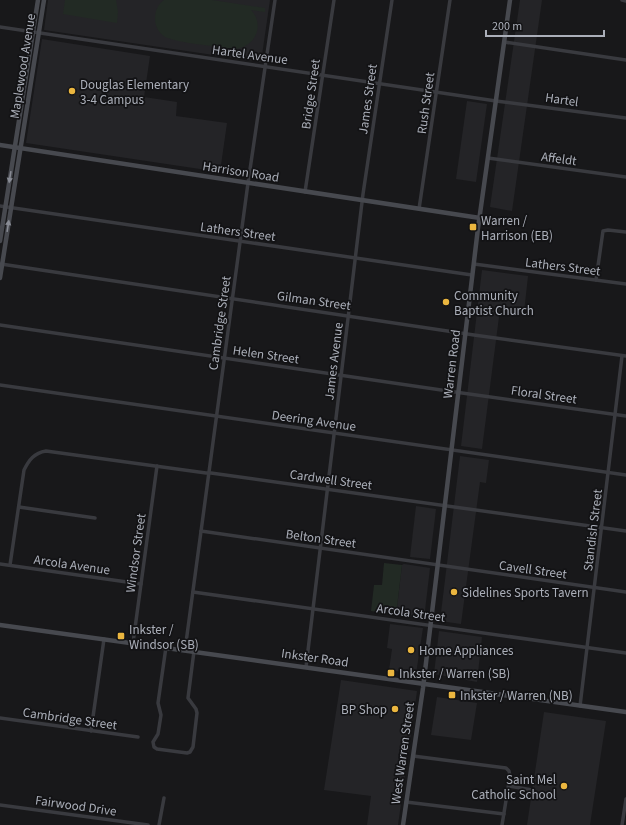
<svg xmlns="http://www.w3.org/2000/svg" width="626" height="825" font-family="'Source Sans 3',sans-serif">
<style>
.built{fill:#242427}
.green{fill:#222a24}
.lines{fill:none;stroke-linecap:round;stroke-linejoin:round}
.street{stroke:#393a3f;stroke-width:3.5}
.secondary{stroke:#47494f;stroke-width:4.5}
.oneway{fill:#888b94}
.poi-dot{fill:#ebb63f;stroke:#131315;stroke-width:1.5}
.labels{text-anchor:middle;stroke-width:3.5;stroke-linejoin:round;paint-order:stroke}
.street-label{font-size:13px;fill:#abafb9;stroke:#131315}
.poi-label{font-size:13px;fill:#abafb9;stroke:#131315;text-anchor:start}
</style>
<rect width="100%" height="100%" fill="#18181a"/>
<!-- built -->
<g class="built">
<polygon points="48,0 270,0 261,62 44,30"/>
<polygon points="520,0 542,0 512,211 490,207"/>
<polygon points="42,39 150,56 144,97 177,102 176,116 227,123 220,172 26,143"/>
<polygon points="467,101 487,104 476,182 456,179"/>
<polygon points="482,270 528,276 524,312 500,309 482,449 461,446"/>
<polygon points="460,456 489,460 486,483 480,482 461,624 440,621"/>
<polygon points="416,506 436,509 430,559 410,557"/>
<polygon points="404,564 430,568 424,619 396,615 402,565"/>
<polygon points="390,624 423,628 416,674 389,670 392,649 387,648"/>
<polygon points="439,631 482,637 477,682 434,674"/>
<polygon points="341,680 417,691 398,825 367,825 371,796 324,790"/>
<polygon points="437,697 477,703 471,740 431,735"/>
<polygon points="544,712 606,721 590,825 527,825"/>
</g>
<!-- green -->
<g class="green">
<polygon points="65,0 116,0 118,12 117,23 63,14"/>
<path d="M164,0h48l53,8v4l-14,-2c15,16 3,39 -19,39 -15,-3 -55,-6 -67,-12 -6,-4 -10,-11 -10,-18 0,-8 3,-15 9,-19z"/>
<polygon points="384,563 402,565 396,615 371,611 374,585 382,585"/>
</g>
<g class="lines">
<!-- street -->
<g class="street">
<polyline points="622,0 626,1"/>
<polyline points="0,27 496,101 626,118"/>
<polyline points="504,42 626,60"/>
<polyline points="488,158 626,177"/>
<polyline points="305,192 334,0"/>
<polyline points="0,206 472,275"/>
<polyline points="419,209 450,0"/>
<polyline points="1,264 474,335 626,356"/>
<polyline points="474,264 626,284"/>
<polyline points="596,280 603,231 608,230 626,232"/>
<polyline points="0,325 448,391 626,416"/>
<polyline points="0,385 626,475"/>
<polyline points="19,507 95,518"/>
<polyline points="201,531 626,592"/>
<polyline points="0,564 141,584"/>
<path d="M10,565l14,-95c5,-10 10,-17 22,-19l160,22h5l415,58"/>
<polyline points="193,592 626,653"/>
<polyline points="133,643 157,466"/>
<polyline points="166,647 158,703 161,715 158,734 153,742 154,747 157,749 187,753 190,752 193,747 197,713 196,709 188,698 194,651"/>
<polyline points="185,650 248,183 275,0"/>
<polyline points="306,667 363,194 392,0"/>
<polyline points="580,706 622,356"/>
<polyline points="0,718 138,737"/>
<polyline points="91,731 104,639"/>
<polyline points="413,756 506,768 509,771 510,776 502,825"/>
<polyline points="509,786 532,790"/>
<polyline points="406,802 504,814"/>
<polyline points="0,805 148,825"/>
<polyline points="159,825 164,798"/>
<polyline points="622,825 626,799"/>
</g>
<!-- secondary -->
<g class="secondary">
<polyline points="0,145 480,218"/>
<polyline points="0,241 38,0"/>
<polyline points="0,278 44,0"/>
<polyline points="0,625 626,712"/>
<polyline points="403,825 423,688 478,228 510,0"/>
</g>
</g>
<!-- one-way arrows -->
<defs><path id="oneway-solid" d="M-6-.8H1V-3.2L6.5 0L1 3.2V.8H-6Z"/></defs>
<g class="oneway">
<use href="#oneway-solid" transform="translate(10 177) rotate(99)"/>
<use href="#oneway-solid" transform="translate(8 226) rotate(-81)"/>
</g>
<!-- markers -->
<g class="poi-dot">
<circle cx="72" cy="91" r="4"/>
<rect x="469" y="223" width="8" height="8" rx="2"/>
<circle cx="446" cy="302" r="4"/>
<circle cx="454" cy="592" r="4"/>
<rect x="117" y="632" width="8" height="8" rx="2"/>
<circle cx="411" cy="650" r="4"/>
<rect x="387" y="669" width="8" height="8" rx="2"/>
<rect x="448" y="691" width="8" height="8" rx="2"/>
<circle cx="395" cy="709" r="4"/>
<circle cx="564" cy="786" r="4"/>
</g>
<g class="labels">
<!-- street labels -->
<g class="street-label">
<text transform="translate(250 54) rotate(8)" y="5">Hartel Avenue</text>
<text transform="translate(22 66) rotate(-81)" y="5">Maplewood Avenue</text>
<text transform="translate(310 94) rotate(-82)" y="5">Bridge Street</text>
<text transform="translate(367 99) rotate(-82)" y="5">James Street</text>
<text transform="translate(562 99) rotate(8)" y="5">Hartel</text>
<text transform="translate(425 103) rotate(-82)" y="5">Rush Street</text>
<text transform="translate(559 158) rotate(8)" y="5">Affeldt</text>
<text transform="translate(241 171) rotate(9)" y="5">Harrison Road</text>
<text transform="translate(238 231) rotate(8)" y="5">Lathers Street</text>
<text transform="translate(563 266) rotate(7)" y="5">Lathers Street</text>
<text transform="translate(314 300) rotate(8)" y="5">Gilman Street</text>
<text transform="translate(219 323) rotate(-82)" y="5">Cambridge Street</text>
<text transform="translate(266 354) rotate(8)" y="5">Helen Street</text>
<text transform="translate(333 361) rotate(-83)" y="5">James Avenue</text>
<text transform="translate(451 364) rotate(-83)" y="5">Warren Road</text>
<text transform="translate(544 394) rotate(8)" y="5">Floral Street</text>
<text transform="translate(314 420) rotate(8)" y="5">Deering Avenue</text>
<text transform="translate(331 479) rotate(8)" y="5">Cardwell Street</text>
<text transform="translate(592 530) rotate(-83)" y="5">Standish Street</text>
<text transform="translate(321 538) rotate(8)" y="5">Belton Street</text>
<text transform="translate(135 553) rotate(-82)" y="5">Windsor Street</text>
<text transform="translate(72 564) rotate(8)" y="5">Arcola Avenue</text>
<text transform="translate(533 569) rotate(8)" y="5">Cavell Street</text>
<text transform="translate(411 612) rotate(8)" y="5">Arcola Street</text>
<text transform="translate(315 657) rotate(8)" y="5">Inkster Road</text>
<text transform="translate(70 718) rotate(8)" y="5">Cambridge Street</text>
<text transform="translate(402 753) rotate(-82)" y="5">West Warren Street</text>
<text transform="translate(76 805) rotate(8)" y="5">Fairwood Drive</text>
</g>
<!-- poi labels -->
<g class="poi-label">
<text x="80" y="89">Douglas Elementary<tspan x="80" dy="15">3-4 Campus</tspan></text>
<text x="481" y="225">Warren /<tspan x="481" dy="15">Harrison (EB)</tspan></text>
<text x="454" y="300">Community<tspan x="454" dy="15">Baptist Church</tspan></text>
<text x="462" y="597">Sidelines Sports Tavern</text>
<text x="129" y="634">Inkster /<tspan x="129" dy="15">Windsor (SB)</tspan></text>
<text x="419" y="655">Home Appliances</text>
<text x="399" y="678">Inkster / Warren (SB)</text>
<text x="460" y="700">Inkster / Warren (NB)</text>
<text x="387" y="714" text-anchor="end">BP Shop</text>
<text x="556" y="784" text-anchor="end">Saint Mel<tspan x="556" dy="15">Catholic School</tspan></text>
</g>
</g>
<!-- scale -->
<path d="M486 30v6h118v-6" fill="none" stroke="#abafb9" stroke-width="2"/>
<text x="492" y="30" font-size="12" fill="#abafb9" stroke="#131315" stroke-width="3" paint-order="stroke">200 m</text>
</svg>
